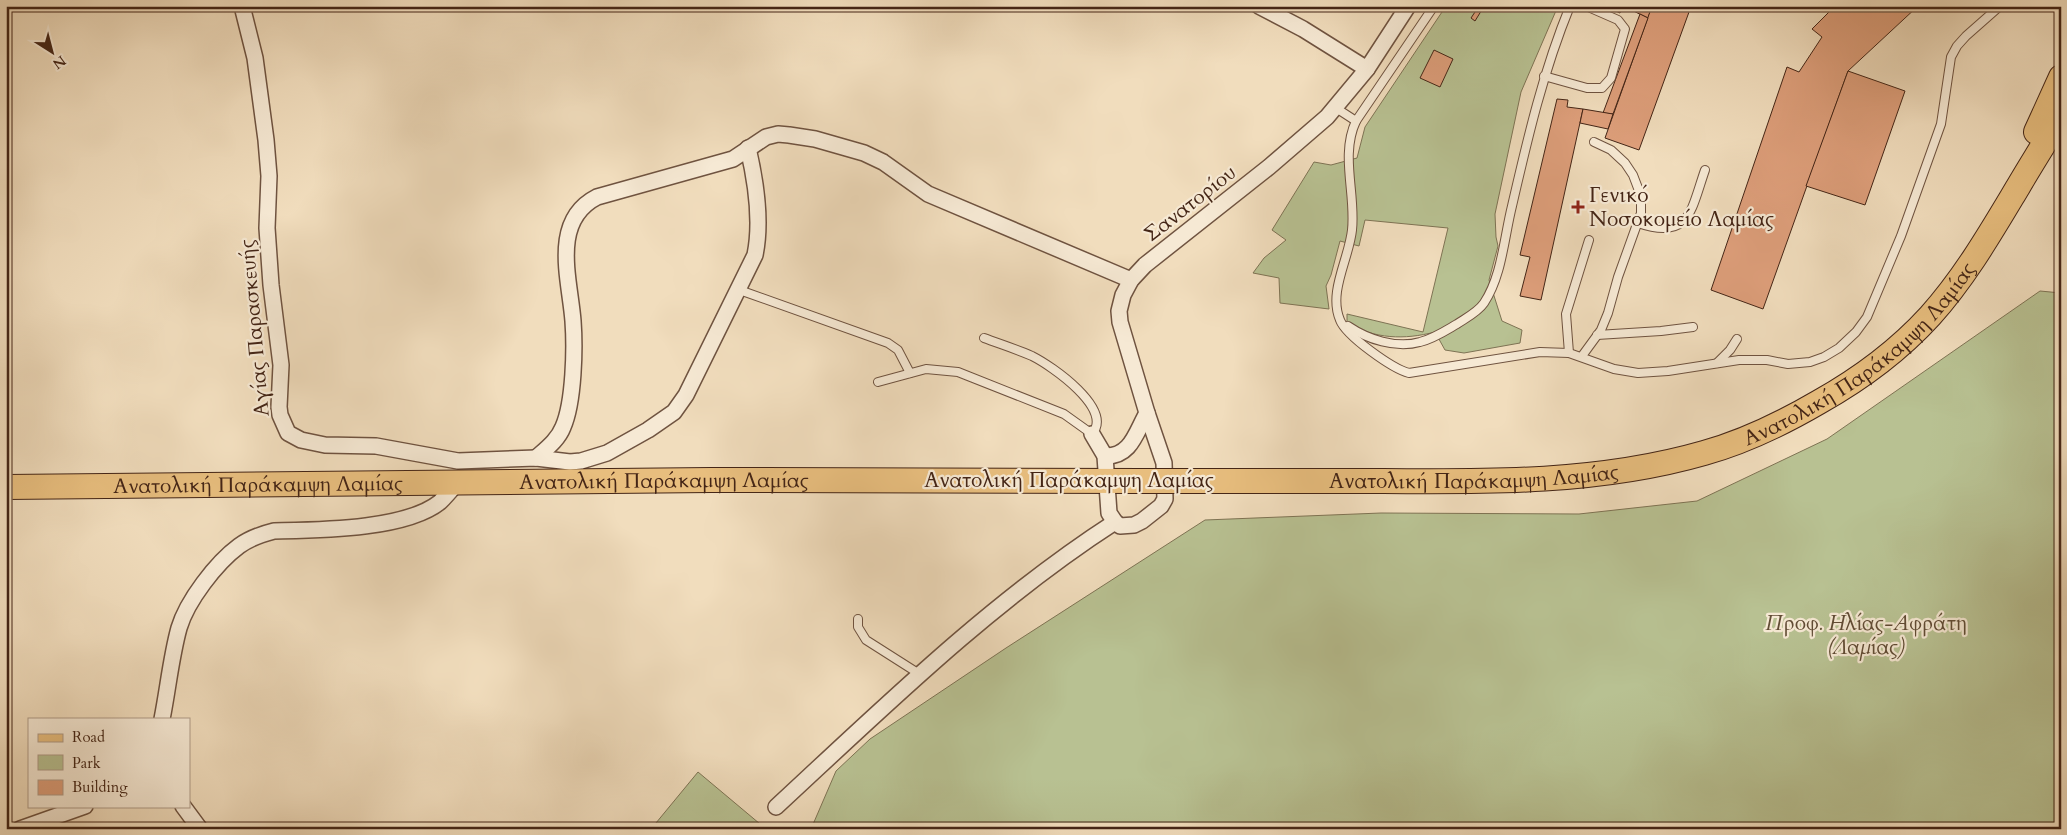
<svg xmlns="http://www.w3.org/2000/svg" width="2067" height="835" font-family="Cardo,serif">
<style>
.green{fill:#b8c192;stroke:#7e7354}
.building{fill:#dd9e7a;stroke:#442516}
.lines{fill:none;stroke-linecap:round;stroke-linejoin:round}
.lane-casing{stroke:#6f5340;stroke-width:10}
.street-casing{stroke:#6f5340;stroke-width:18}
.primary-casing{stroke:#442516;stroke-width:26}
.lane{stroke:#f6e9d4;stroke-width:8}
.street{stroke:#f6e9d4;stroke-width:15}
.primary{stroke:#e8be7e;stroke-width:24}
.primary-bridge-casing{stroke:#442516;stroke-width:26;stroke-linecap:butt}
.primary-bridge{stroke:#e8be7e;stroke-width:24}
.poi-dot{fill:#8f2418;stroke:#f6e9d4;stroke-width:2}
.labels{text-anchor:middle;stroke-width:4.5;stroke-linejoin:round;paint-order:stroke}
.poi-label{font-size:21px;fill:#442516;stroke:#f6e9d4;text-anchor:start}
.street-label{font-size:21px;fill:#442516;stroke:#f6e9d4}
.park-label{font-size:21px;font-style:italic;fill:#614c35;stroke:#f6e9d4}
</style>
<rect width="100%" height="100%" fill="#f1ddbd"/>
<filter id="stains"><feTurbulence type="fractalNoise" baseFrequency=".004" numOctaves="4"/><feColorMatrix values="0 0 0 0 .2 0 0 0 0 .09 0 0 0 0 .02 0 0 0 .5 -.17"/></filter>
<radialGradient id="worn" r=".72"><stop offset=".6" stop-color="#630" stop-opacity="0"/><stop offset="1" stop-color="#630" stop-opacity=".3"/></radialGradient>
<!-- green -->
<g class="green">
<path d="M1446,6h112l-37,86 -26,122 1,23 2,9 -9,34 13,41 20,9 -2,13 -56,10 -19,-3 -10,-18c-31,8 -60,7 -88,-9v-9l76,18 25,-104 -83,-8 -6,26 -19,-5 -9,34 -5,11 3,23 -49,-6 -1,-25 -26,-5 11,-15 22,-18 -14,-10 42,-68 17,3 26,-7 8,-31z"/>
<polygon points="2040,291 2061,293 2061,829 811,829 836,771 870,739 1006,648 1205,520 1381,513 1579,514 1697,501 1827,439"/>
<polygon points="698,772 766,829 651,829"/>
</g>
<!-- building -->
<g class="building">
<polygon points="1479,6 1483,8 1475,21 1471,18"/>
<polygon points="1605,6 1623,6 1620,13"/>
<polygon points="1623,6 1649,6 1652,7 1648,18"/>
<polygon points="1652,6 1674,6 1689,12 1639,150 1605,138"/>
<polygon points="1835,6 1918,6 1848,71 1763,309 1711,290 1787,67 1799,72 1822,37 1812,29"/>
<polygon points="1640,14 1648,18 1613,114 1603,113"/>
<polygon points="1434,50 1453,59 1440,87 1420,78"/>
<polygon points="1848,71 1905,91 1865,205 1806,186"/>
<polygon points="1557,99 1568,100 1567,107 1583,109 1541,300 1520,296 1530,257 1520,255"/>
<polygon points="1583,109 1613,114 1608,129 1580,123"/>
</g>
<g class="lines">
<defs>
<g id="lane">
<path d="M1434,6l-78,115c-16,34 0,73 -4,109 -3,29 -24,62 -12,90 6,16 53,49 69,53l131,-21 29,1 45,16 24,4 30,-2 71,-11h28l21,4 22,-2 14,-5 15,-9 17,-16 11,-15 34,-81 40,-112 10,-67 6,-11 9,-10 34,-30"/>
<polyline points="1544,76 1587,88 1602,88 1611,78 1625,29 1618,20 1586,6"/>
<polyline points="1336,108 1356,121"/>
<path d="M1638,223c52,18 53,-13 67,-53"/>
<polyline points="745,292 888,343 898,350 910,373"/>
<path d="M1348,326c19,13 48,23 72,16 13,-3 25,-11 37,-18 9,-6 21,-12 27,-21 18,-27 20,-65 28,-97 16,-69 31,-134 58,-200"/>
<polyline points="1597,335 1661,331 1693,327"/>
<polyline points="1569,353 1566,314 1589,240"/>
<polyline points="1582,356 1601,330 1608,313 1618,277 1641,213 1641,196 1633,175 1625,163 1611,150 1594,142"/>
<polyline points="1717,363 1730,350 1737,339"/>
<path d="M878,382l48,-13 32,3 106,42 28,20c22,-25 -40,-68 -60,-78 -16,-7 -32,-12 -48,-18"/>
<polyline points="858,619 858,627 866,640 921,675"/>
</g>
<g id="street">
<path d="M242,6l13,52 11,82 3,36 -2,52 4,57 10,80 -2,42 1,8 8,18 13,7 24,5 51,1 82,15 78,-3 34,4 11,-1 26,-8 41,-23 26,-18 12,-17 69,-140c7,-34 1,-73 -7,-107"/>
<polyline points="1259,6 1303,29 1367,69"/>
<polyline points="1092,434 1105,456 1109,513 1115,522"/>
<path d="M1105,456c26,1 31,-24 42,-43l-27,-91 -1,-11 4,-16 8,-15 14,-15 124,-98 58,-50 40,-48 41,-63"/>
<path d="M536,458c10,-9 22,-18 27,-31 11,-25 12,-79 10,-106 -3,-41 -23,-100 24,-124l136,-38 33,-22 12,-3 11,1 26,4 49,14 19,9 45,32 203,86"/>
<path d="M162,719c6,-30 9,-62 17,-91 8,-27 37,-65 60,-82 11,-8 23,-12 35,-15 44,-1 131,-1 166,-29 6,-6 12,-13 18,-20"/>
<polyline points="183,806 200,829"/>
<path d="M776,807c108,-100 215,-205 339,-285l5,4 14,-1 8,-4 19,-15 4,-7 -1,-36 -17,-50"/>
<polyline points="20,829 85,806"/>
</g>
<g id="primary">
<polyline points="2036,132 2061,77"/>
<path id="s1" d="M1174,481c69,0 139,0 209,0 107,1 217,2 321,-28 40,-11 79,-30 115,-51 41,-23 79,-51 111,-86 35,-39 61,-84 88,-129 14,-24 29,-47 43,-72"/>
<path id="s2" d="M6,487l705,-7 435,1"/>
</g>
</defs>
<!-- lane casing -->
<use href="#lane" class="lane-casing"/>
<!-- street casing -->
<use href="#street" class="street-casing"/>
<!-- primary casing -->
<use href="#primary" class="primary-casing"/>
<!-- lane -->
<use href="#lane" class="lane"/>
<!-- street -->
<use href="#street" class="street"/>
<!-- primary -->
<use href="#primary" class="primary"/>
<defs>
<polyline id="primary-bridge" points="1146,481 1174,481"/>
</defs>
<!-- primary-bridge casing -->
<use href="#primary-bridge" class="primary-bridge-casing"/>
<!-- primary-bridge -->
<use href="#primary-bridge" class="primary-bridge"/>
</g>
<!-- markers -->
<path class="poi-dot" d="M1575.5 199.5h5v5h5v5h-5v5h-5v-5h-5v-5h5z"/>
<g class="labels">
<!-- poi labels -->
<g class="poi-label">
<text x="1589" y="202">Γενικό<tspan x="1589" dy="24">Νοσοκομείο Λαμίας</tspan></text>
</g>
<!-- street labels -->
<g class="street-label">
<text transform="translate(1190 203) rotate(-38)" y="7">Σανατορίου</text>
<text transform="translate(254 328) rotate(-95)" y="7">Αγίας Παρασκευής</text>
<text dy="7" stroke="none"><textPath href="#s1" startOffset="720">Ανατολική Παράκαμψη Λαμίας</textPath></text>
<text dy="7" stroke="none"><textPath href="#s1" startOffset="300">Ανατολική Παράκαμψη Λαμίας</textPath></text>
<text x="1069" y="487">Ανατολική Παράκαμψη Λαμίας</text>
<text dy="7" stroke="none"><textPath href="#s2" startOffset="658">Ανατολική Παράκαμψη Λαμίας</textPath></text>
<text dy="7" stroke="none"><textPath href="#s2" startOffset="252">Ανατολική Παράκαμψη Λαμίας</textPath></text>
</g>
<!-- park labels -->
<g class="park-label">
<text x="1866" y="630">Προφ. Ηλίας-Αφράτη<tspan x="1866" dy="24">(Λαμίας)</tspan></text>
</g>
</g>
<!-- margin -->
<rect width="2067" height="835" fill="none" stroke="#f1ddbd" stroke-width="25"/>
<rect x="8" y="8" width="2052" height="820" fill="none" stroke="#442516" stroke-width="2.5"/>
<rect x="12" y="12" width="2042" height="810" fill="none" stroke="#442516"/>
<!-- legend -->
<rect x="28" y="718" width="162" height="90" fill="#f6e9d4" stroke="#af9b88"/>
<rect x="38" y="734" width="25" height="8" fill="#e8be7e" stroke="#af9b88"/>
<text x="72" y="742" font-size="15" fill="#442516">Road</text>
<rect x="38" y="755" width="25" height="15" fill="#b8c192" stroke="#af9b88"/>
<text x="72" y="768" font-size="15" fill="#442516">Park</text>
<rect x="38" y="780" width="25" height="15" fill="#dd9e7a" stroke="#af9b88"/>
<text x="72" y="792" font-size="15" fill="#442516">Building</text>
<!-- north arrow -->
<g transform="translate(52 52) rotate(144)" stroke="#f6e9d4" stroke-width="4" paint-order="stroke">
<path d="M0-4L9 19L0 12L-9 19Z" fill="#442516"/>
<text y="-8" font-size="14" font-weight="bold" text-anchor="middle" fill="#442516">N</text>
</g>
<rect width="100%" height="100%" filter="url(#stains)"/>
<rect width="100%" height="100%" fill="url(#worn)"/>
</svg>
